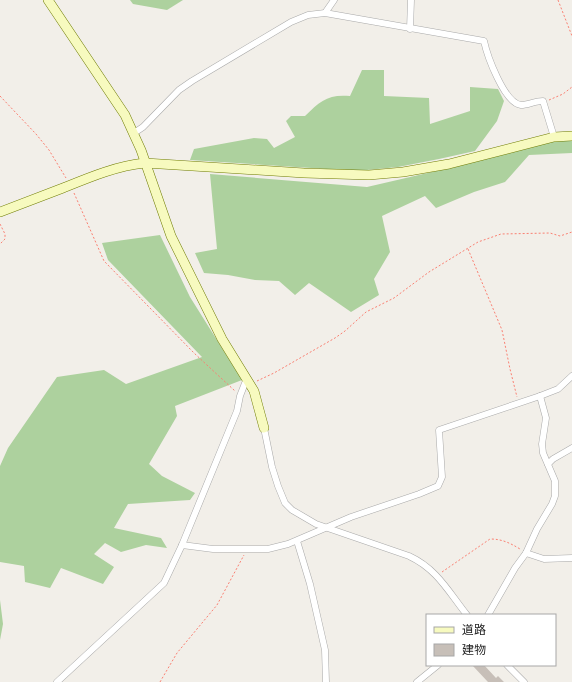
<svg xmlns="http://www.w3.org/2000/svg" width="572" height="682" font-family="'IBM Plex Sans','Noto Sans JP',sans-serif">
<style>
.forest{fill:#add19e}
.building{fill:#c7bfb8}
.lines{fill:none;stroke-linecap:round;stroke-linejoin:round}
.street-casing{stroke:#a9a9a9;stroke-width:7}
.secondary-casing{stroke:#707d05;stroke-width:10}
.path{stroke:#fa8072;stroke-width:1;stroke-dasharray:2 2;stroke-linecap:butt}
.street{stroke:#fff;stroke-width:6}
.secondary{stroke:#f7fabf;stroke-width:9}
</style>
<rect width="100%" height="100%" fill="#f2efe9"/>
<!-- forest -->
<g class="forest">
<polygon points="130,0 183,0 167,10 133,4"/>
<path d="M362,70h22v26l45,2 1,26 40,-13v-24l28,2 6,12 -7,20 -22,30 -36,8 -41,8 -41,4 -167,-11 4,-11 60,-11 13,1 7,9 21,-11 -9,-16 5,-5h14c15,-15 23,-22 45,-20z"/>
<polygon points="553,141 572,141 572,153 529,155 505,182 474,192 436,208 425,196 382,216 390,252 374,279 379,295 351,312 309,283 295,295 279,281 255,280 228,275 204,273 195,253 217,249 210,174 367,187 449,168"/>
<polygon points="160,235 190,297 242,380 175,406 177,416 149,464 162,476 195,493 190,500 128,504 114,528 161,538 167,548 146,545 121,552 105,543 94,554 114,567 103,584 61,568 50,588 25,582 24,566 0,562 0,466 8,448 57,377 104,370 126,384 202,357 108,260 102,243"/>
<polygon points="0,600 3,624 0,640"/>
</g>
<!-- building -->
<polygon class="building" points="472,665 484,665 496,678 498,676 504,682 488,682"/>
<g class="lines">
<defs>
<g id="street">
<polyline points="325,13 334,0"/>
<polyline points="410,29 411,0"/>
<path d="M134,133l9,-6 36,-37 13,-9 99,-59 17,-7 17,-2 159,28c3,14 20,62 37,64 7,0 14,-4 22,-4l11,36"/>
<path d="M264,428l8,39 6,19 7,17 7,7 24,14 93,32c28,13 39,35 58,59"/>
<polyline points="548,464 553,459 572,448"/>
<polyline points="297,541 310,584 325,650 326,682"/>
<polyline points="182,545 213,549 268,549 288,544 351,517 419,494 438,486 442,477 439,430 540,396 558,389 572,376"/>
<polyline points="526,553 544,559 572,558"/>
<polyline points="488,615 515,568 526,553 537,529 552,504 555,496 555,481 543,453 542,444 546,418 540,396"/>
<polyline points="507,665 524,682"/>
<polyline points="57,682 164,583 182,545 237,411 240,396 247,378"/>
<polyline points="417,682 438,665"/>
</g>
<g id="secondary">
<polyline points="48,0 125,115 141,150 171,236 222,339 254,391 264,428"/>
<path d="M0,212c21,-8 42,-16 63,-24 27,-11 53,-22 82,-25l159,10 65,2 34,-3 46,-8 105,-27 18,-1"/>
</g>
</defs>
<!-- street casing -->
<use href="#street" class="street-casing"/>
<!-- secondary casing -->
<use href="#secondary" class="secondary-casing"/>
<!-- path -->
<g class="path">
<polyline points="558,0 572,36"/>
<polyline points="0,96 36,134 49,150 66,178"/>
<polyline points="549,100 563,94 572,87"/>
<polyline points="74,193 104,261 194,353 235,391"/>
<polyline points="0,224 5,234 5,239 0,244"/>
<polyline points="468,249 502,330 510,369 517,397"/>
<polyline points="257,381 274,373 335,338 345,331 366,312 394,298 429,272 478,242 501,234 550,233 560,236 572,232"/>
<path d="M442,572l48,-33c12,0 20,4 30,10"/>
<polyline points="160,682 177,653 217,605 244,555"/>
</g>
<!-- street -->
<use href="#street" class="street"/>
<!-- secondary -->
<use href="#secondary" class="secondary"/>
</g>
<!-- legend -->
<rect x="426" y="614" width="130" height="52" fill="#ffffff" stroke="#a7a7a7"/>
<rect x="434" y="627" width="20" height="6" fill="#f7fabf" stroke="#a7a7a7"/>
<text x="462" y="634" font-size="12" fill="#222222">道路</text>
<rect x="434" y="644" width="20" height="12" fill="#c7bfb8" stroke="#a7a7a7"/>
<text x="462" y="654" font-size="12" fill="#222222">建物</text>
</svg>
